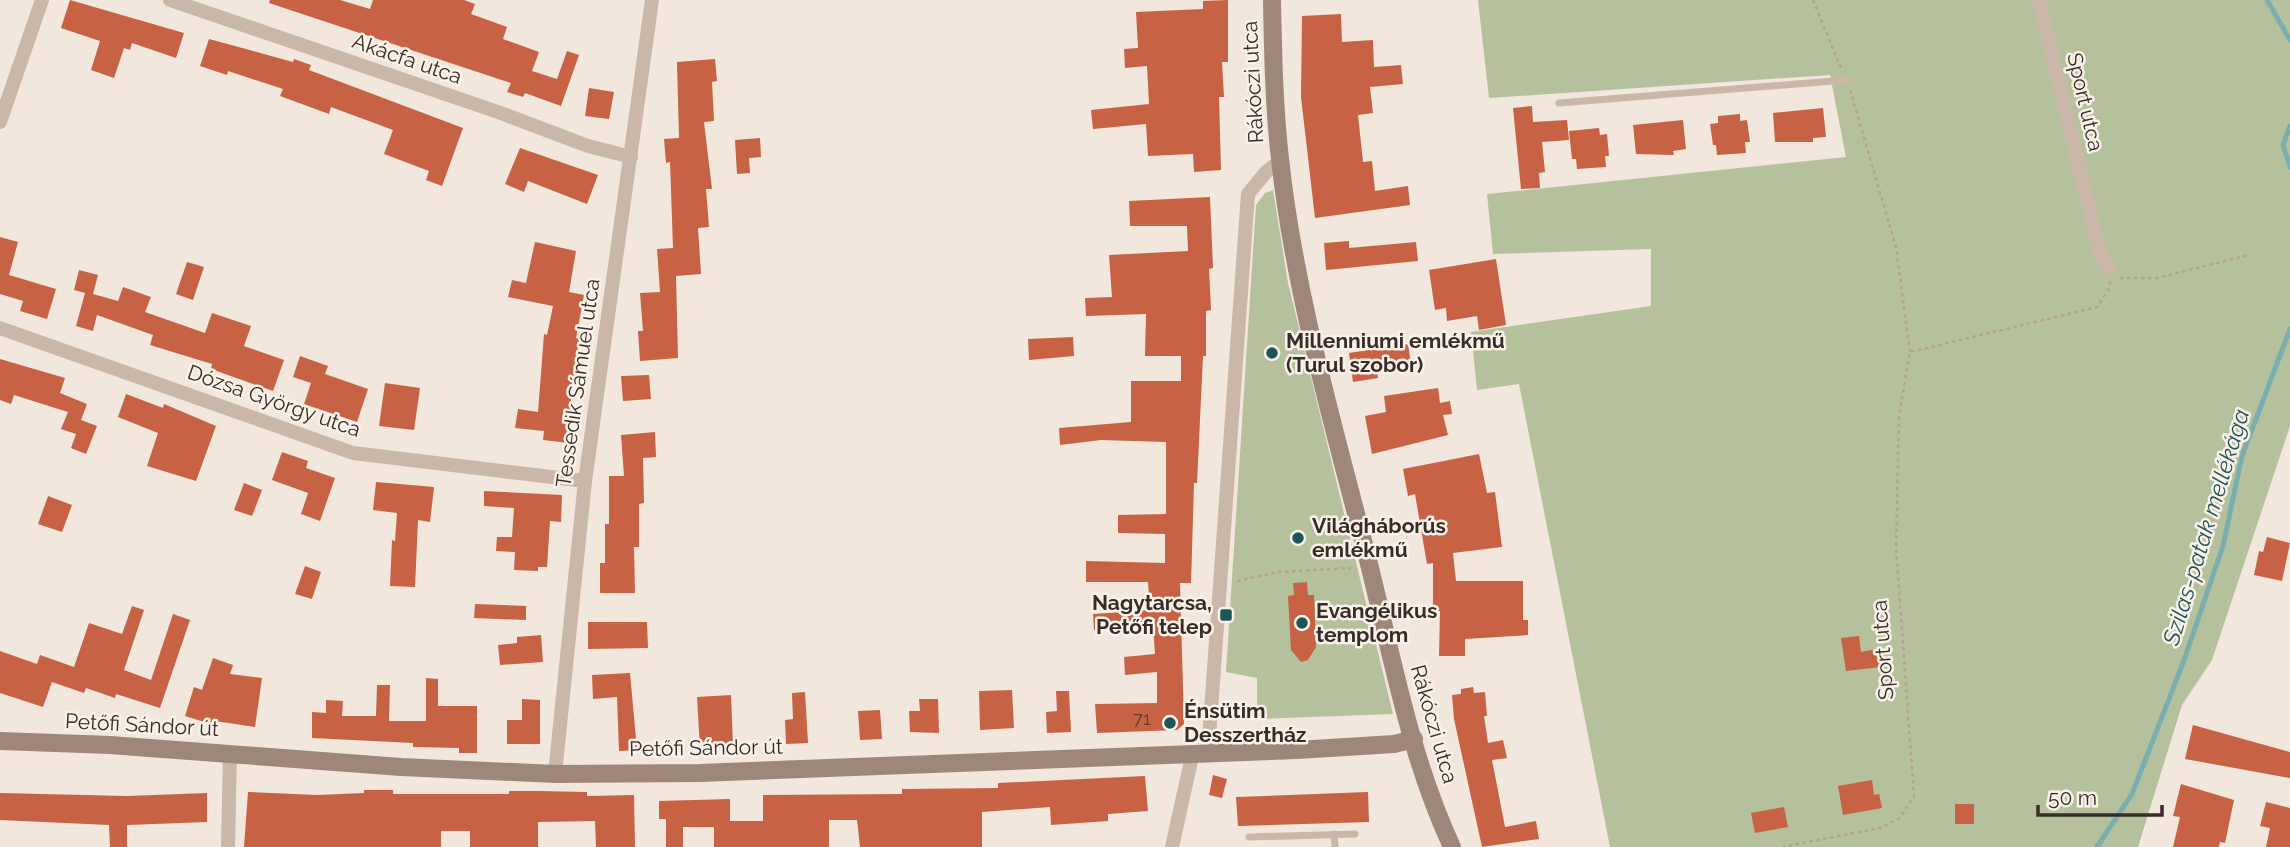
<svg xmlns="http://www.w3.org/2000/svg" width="2290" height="847" font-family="Raleway,sans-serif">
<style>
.green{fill:#b5c19c}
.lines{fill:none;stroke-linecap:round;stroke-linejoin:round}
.stream{stroke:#7baeaf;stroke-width:5}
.building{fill:#c76245}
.path{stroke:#b6a192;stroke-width:2.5;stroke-dasharray:3.5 3.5;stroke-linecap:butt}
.lane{stroke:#cab7a8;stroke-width:7}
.street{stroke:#cab7a8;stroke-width:14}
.secondary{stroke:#9e8679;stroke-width:18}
.poi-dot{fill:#1d5659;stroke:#faf1e8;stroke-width:2.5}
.labels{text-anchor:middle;stroke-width:5;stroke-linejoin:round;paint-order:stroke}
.number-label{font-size:18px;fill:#5b3a2f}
.street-label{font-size:21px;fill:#372c28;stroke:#faf1e8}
.poi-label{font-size:21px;font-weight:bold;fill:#372c28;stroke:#faf1e8;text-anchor:start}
.water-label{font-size:23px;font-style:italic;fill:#1d5659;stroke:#faf1e8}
</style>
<rect width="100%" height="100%" fill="#f2e7dc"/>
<!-- green -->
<g class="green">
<polygon points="1478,0 2290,0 2290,426 2212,660 2182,705 2138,847 1610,847 1519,384 1477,390 1471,332 1651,306 1651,249 1493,254 1487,194 1846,157 1830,75 1489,98"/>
<polygon points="1273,190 1288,283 1393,714 1257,719 1257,678 1226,672 1256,205 1265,193"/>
</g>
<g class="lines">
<!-- stream -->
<g class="stream">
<polyline points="2267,0 2290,40"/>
<polyline points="2290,126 2283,145 2290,167"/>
<polyline points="2097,847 2132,794 2183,663 2223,546 2242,456 2290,329"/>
</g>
</g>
<!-- building -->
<g class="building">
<polygon points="70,0 184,33 176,58 132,43 130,50 124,48 114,78 91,70 100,41 61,28"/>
<polygon points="270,0 340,0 370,9 373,0 464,0 475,4 471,14 507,27 503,39 539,52 532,71 557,79 567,51 579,55 561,106 525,93 523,97 507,92 511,83 269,3"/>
<polygon points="1228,0 1228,62 1222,62 1224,97 1219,97 1221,170 1194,172 1193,154 1148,156 1146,124 1093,129 1091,110 1149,104 1147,66 1125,68 1124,49 1138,48 1136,12 1203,9 1203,1"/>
<polygon points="1341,14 1342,42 1373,40 1374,67 1401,65 1403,84 1370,87 1373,113 1358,115 1363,162 1372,161 1375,191 1408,186 1410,205 1315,218 1301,97 1302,16"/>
<polygon points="209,39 293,62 294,59 311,65 309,70 463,128 442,186 426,180 429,171 384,154 393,130 331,107 329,114 280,96 283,89 228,71 227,75 200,66"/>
<polygon points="715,59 717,81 712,82 714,121 704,122 712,189 706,189 709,227 698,228 701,274 676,276 678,358 640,361 638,331 643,331 640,293 660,292 657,249 673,248 670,162 666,163 664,139 679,138 677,62"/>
<polygon points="589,88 614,92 609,119 585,116"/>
<polygon points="1532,106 1533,122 1567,120 1569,140 1542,142 1545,172 1539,173 1540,188 1521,189 1513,108"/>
<polygon points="1823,108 1826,137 1813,138 1813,142 1775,142 1773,113"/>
<polygon points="1740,114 1740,121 1747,120 1750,142 1745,142 1746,153 1717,155 1716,145 1713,145 1710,124 1718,123 1718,116"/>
<polygon points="1683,120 1686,149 1673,151 1674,155 1636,154 1633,125"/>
<polygon points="1599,128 1600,135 1607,134 1609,156 1605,156 1606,167 1577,169 1576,159 1572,159 1569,131"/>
<polygon points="760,138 761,157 749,158 750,173 737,174 735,140"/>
<polygon points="520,148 598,175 587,204 528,181 524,192 505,184"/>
<polygon points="1210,197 1213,268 1209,269 1211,310 1206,311 1206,356 1203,356 1197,483 1194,483 1191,583 1180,583 1184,724 1177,730 1097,733 1095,704 1157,703 1157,672 1125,675 1124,657 1155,654 1153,626 1094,630 1093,614 1150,610 1148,582 1086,582 1086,561 1165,563 1165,534 1118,533 1118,515 1166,514 1166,442 1101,440 1060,445 1059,428 1131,422 1131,381 1181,381 1181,356 1145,356 1146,314 1086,316 1085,298 1112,297 1109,255 1188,251 1187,226 1130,226 1129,201"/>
<polygon points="0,237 18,242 9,275 56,289 47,319 20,311 23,301 0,294"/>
<polygon points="1349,241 1349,248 1416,242 1418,261 1326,270 1324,243"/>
<polygon points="535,242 576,251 569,292 584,295 576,338 579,339 569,416 573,416 569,443 543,440 544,431 515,428 518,409 538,412 544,334 547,335 553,306 508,297 512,280 526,283"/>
<polygon points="1496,259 1506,325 1479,330 1477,316 1447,321 1446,308 1435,310 1429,270"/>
<polygon points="187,262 204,267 193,300 176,294"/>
<polygon points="79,270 98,275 93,294 118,301 123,287 151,297 145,312 205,333 212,313 251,326 244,346 284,360 273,391 211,369 212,364 150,345 153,335 97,315 93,331 76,326 85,293 74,290"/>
<polygon points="1073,337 1074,356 1029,360 1028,339"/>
<polygon points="1408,344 1411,364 1377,369 1378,378 1353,382 1349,353"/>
<polygon points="300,356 328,366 325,374 368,389 357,422 304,404 311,383 293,377"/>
<polygon points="0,359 65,378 60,393 87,404 81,420 97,426 86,454 71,448 76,434 61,429 68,412 14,395 11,404 0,400"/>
<polygon points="649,375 651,399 623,401 621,376"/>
<polygon points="385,383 420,388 414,430 379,426"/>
<polygon points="1438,388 1440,403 1450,401 1452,414 1443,415 1448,435 1372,454 1365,416 1386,412 1384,396"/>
<polygon points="126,394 163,408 164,404 216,426 196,481 147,466 158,433 118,417"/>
<polygon points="655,432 656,457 643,458 644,503 639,504 639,547 634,547 635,593 600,593 600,563 605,563 605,524 609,524 609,476 624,476 621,435"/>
<polygon points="282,452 308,461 306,468 335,478 320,521 301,514 308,493 272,480"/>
<polygon points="1479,454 1487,493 1495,492 1502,547 1453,553 1456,581 1523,581 1523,620 1528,620 1528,635 1465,639 1465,656 1439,656 1440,611 1433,611 1433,563 1427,564 1415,494 1408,496 1403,469"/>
<polygon points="376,482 434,487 430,522 418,520 415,587 390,586 392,540 395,541 397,513 373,510"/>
<polygon points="244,483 262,490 252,516 234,510"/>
<polygon points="484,491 562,495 561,522 550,521 547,567 538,567 538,571 514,570 515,552 496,551 497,537 512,537 514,508 484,506"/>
<polygon points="48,496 72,505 62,532 38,524"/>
<polygon points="2267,537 2290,543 2282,581 2254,575 2259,551 2263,552"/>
<polygon points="305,566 321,572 312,599 295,594"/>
<polygon points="1307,582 1308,595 1314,595 1316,647 1308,660 1301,662 1291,650 1288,596 1294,595 1293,583"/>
<polygon points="475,604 526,606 526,620 474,618"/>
<polygon points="132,606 144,610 124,670 151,680 173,614 190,620 160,708 116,694 115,698 86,688 84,693 52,682 43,707 0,693 0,651 37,664 40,655 74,667 89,623 122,634"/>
<polygon points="588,622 647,622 648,648 588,649"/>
<polygon points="541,635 543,662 500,665 498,645 517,643 517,637"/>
<polygon points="1859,636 1861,652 1878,649 1881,667 1846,671 1841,638"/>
<polygon points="213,658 233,665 230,674 262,678 255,727 215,721 214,725 185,716 194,687 202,690"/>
<polygon points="630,673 637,750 619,751 617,697 593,699 592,675"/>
<polygon points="426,678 438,679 438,706 477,706 477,753 459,753 459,748 413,747 413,743 312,738 312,712 326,713 326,700 343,701 342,716 376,716 377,685 390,685 389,721 426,721"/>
<polygon points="1473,687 1474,693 1485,692 1487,716 1484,716 1488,743 1503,740 1507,758 1492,760 1505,827 1536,821 1539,839 1482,847 1454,719 1452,695 1461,694 1461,689"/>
<polygon points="1012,690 1014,728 980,730 979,691"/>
<polygon points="1056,691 1069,691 1071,732 1047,733 1046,712 1057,711"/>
<polygon points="805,692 808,743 786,744 785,720 793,719 792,693"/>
<polygon points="731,695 733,746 700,748 697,697"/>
<polygon points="522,699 540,700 540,744 507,744 507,720 522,720"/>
<polygon points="919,699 938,699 939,733 910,732 909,711 920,711"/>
<polygon points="880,710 882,739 860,740 858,711"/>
<polygon points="2193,725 2290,752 2290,778 2185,759"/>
<polygon points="1213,775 1227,779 1222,798 1209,795"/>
<polygon points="1145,776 1148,811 1108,814 1108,821 1051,825 1050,807 982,812 982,847 860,847 857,820 829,820 829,847 714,847 714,827 683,827 683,847 666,847 666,819 659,819 659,801 730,799 730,821 763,821 763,795 902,794 902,789 998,788 998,783"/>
<polygon points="1872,780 1874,795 1879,794 1882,808 1843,815 1838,786"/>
<polygon points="2181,784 2234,800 2225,843 2220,842 2219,847 2173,847 2180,817 2173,816"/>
<polygon points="364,790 393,790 393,794 509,794 509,791 538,791 587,792 587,796 634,795 635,847 596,847 595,821 538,822 538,847 470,847 470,831 441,831 441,847 244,847 248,792 317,795 364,793"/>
<polygon points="1368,792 1369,822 1238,826 1236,797"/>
<polygon points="0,793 127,796 207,793 207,822 127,825 127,847 110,847 109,825 0,820"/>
<polygon points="2266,802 2290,808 2290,847 2266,847 2270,828 2260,826"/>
<rect x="1955" y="804" width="19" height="20"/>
<polygon points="1784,807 1788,827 1755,833 1751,813"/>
</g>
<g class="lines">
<!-- path -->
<g class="path">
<polyline points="1813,0 1841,68"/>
<polyline points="1850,90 1896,247 1910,352"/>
<polyline points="2120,278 2157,278 2249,255"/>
<polyline points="1237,581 1278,572 1351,568"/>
<polyline points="1782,847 1880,828 1900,818 1914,796 1896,548 1899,416 1910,352 2097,307 2110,287 2110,281"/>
</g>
<!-- lane -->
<g class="lane">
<polyline points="1559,103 1846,80"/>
<polyline points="1334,834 1335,847"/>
<polyline points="1249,837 1355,834"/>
</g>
<!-- street -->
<g class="street">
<polyline points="170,0 498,112 588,146 631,157"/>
<polyline points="2039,0 2099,250 2109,268"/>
<polyline points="0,122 42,0"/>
<polyline points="0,328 353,453 585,481"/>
<polyline points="1208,752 1248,194 1266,172 1280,161"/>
<polyline points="555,774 585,481 652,0"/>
<polyline points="228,847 230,753"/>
<polyline points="1172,847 1193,752"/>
</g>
<!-- secondary -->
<g class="secondary">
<path d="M1272,0c1,53 2,106 8,159 15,138 56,274 90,409 23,93 41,191 82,279"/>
<polyline points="0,741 110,745 401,767 555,774 700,773 1297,750 1394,744 1414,739"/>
</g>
</g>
<!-- markers -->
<g class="poi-dot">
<circle cx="1272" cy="353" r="7"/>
<circle cx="1298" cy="538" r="7"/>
<rect x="1219" y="608" width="14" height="14" rx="3.5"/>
<circle cx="1302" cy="623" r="7"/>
<circle cx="1170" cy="723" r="7"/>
</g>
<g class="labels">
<!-- number labels -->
<g class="number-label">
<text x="1142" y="725">71</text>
</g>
<!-- street labels -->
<g class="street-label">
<text transform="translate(407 59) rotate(19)" y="7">Akácfa utca</text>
<text transform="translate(1253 82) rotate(-93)" y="7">Rákóczi utca</text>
<text transform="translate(2085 102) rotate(77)" y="7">Sport utca</text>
<text transform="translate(578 383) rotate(-82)" y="7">Tessedik Sámuel utca</text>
<text transform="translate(274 401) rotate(19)" y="7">Dózsa György utca</text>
<text transform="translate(1883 650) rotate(-94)" y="7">Sport utca</text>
<text transform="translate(1434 724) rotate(74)" y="7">Rákóczi utca</text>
<text transform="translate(142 725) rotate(3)" y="7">Petőfi Sándor út</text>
<text transform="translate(706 748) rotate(-1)" y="7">Petőfi Sándor út</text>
</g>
<!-- poi labels -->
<g class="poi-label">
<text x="1286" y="348">Millenniumi emlékmű<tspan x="1286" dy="24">(Turul szobor)</tspan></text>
<text x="1312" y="533">Világháborús<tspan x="1312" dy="24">emlékmű</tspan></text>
<text x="1212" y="610" text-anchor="end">Nagytarcsa,<tspan x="1212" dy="24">Petőfi telep</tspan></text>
<text x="1316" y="618">Evangélikus<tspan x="1316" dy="24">templom</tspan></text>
<text x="1184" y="718">Énsütim<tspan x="1184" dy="24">Desszertház</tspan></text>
</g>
<!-- water labels -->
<g class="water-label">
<text transform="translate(2206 527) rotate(-73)" y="8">Szilas-patak mellékága</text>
</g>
</g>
<!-- scale -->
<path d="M2038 805v10h124v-10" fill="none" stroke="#372c28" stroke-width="3.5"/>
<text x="2048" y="805" font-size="21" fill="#372c28" stroke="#faf1e8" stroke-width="5" paint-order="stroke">50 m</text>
</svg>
